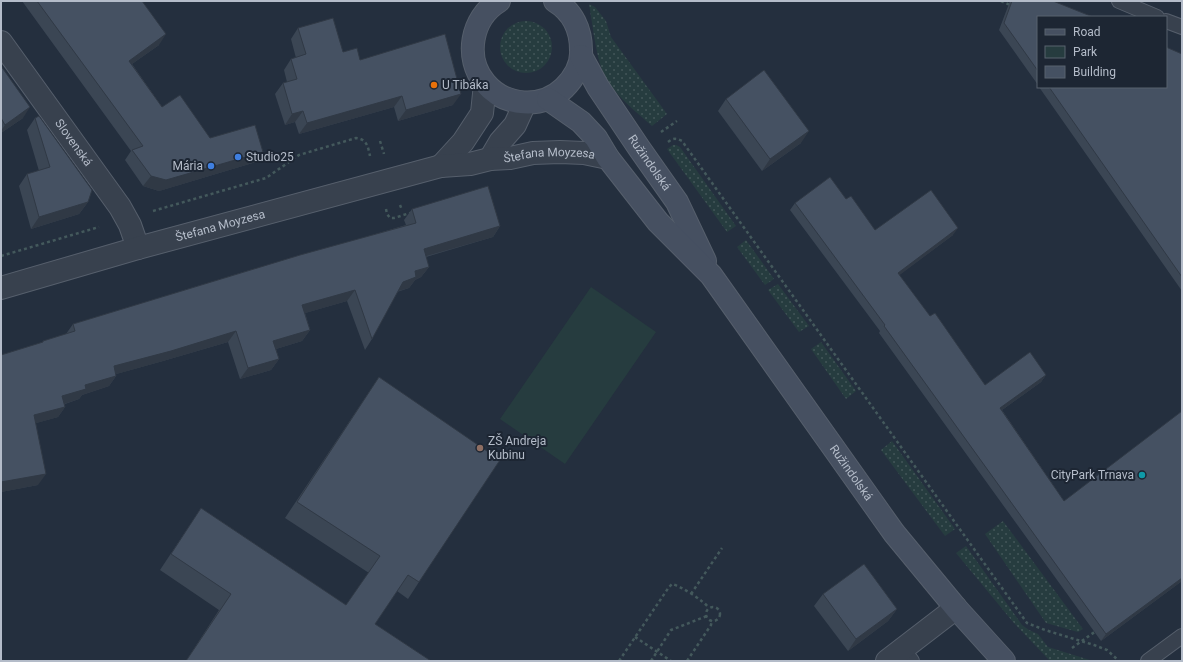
<svg xmlns="http://www.w3.org/2000/svg" width="1183" height="662" font-family="Roboto,sans-serif">
<style>
.grass{fill:url(#grass-dots)}
.green{fill:#263c3f}
.lines{fill:none;stroke-linecap:round;stroke-linejoin:round}
.service-casing{stroke:#565f6c;stroke-width:16}
.minor-casing{stroke:#565f6c;stroke-width:24}
.secondary-casing{stroke:#565f6c;stroke-width:24}
.path{stroke:#44595c;stroke-width:2.5;stroke-dasharray:3 3;stroke-linecap:butt}
.service{stroke:#38414e;stroke-width:14}
.minor{stroke:#38414e;stroke-width:22}
.secondary{stroke:#465061;stroke-width:22}
.wall{fill:#3b4654}
.shaded-wall{fill:#303945}
.building{fill:#455162;stroke:#303945}
.food-dot{fill:#e8710a;stroke:#1d2633;stroke-width:1.5}
.shop-dot{fill:#3f7fe0;stroke:#1d2633;stroke-width:1.5}
.education-dot{fill:#8d6e63;stroke:#1d2633;stroke-width:1.5}
.culture-dot{fill:#0f9aa8;stroke:#1d2633;stroke-width:1.5}
.labels{text-anchor:middle;stroke-width:4;stroke-linejoin:round;paint-order:stroke}
.poi-label{font-size:12px;fill:#b4bcc9;stroke:#1d2633;text-anchor:start}
.street-label{font-size:12px;fill:#b4bcc9;stroke:#1d2633}
</style>
<defs>
<pattern id="grass-dots" width="8" height="8" patternUnits="userSpaceOnUse"><rect width="8" height="8" fill="#263c3f"/><path d="M2 2h.1M6 6h.1" fill="none" stroke="#435659" stroke-width="1.8" stroke-linecap="round"/></pattern>
</defs>
<rect width="100%" height="100%" fill="#242f3e"/>
<!-- grass -->
<g class="grass">
<path d="M589,4l6,3 11,14 5,16 56,77 -15,12c-16,-14 -32,-27 -44,-44 -12,-18 -15,-57 -19,-78z"/>
<circle cx="526" cy="47" r="26"/>
<polygon points="673,145 676,145 680,147 736,226 727,232 667,149"/>
<polygon points="746,240 774,279 765,285 737,247"/>
<polygon points="778,284 809,326 799,332 768,290"/>
<polygon points="821,342 856,391 846,399 811,349"/>
<polygon points="892,441 955,529 945,536 881,450"/>
<polygon points="1003,521 1083,629 1078,632 1046,623 985,534"/>
<polygon points="966,546 1022,625 1029,630 1038,634 1048,647 1093,661 1050,661 1013,622 956,553"/>
</g>
<!-- green -->
<polygon class="green" points="591,287 656,332 565,464 500,419"/>
<g class="lines">
<defs>
<g id="service">
<polyline points="1119,1 1157,17"/>
<polyline points="1166,21 1182,27"/>
<polyline points="903,649 912,661"/>
<polyline points="1148,661 1182,636"/>
</g>
<g id="minor">
<path id="s1" d="M1,42l119,165 10,18 8,23"/>
<polyline points="490,159 500,142 515,125 525,103"/>
<polyline points="441,166 463,142 482,113 485,84"/>
<path id="s2" d="M1,288l137,-40 303,-82 29,-2 20,-5 20,-1 23,-5 27,-1 24,1 24,5"/>
<polyline points="887,661 956,608"/>
</g>
<g id="secondary">
<path d="M499,1c-28,17 -35,57 -14,82 20,24 57,26 79,5 10,-10 18,-24 17,-38 0,-20 -8,-38 -26,-49"/>
<path id="s3" d="M581,56l17,31 41,61 38,54 28,59"/>
<path id="s4" d="M548,99l33,23 15,16 12,20 50,64 53,53 183,258 62,75 48,53"/>
</g>
</defs>
<!-- service casing -->
<use href="#service" class="service-casing"/>
<!-- minor casing -->
<use href="#minor" class="minor-casing"/>
<!-- secondary casing -->
<use href="#secondary" class="secondary-casing"/>
<!-- path -->
<g class="path">
<polyline points="1001,1 1012,6"/>
<polyline points="661,132 677,121"/>
<polyline points="380,141 384,154"/>
<path d="M668,142c5,-4 8,-4 14,-1l345,482 18,7 49,15 13,5 12,11"/>
<polyline points="400,205 402,210"/>
<polyline points="386,209 387,214 390,218 394,218 410,213"/>
<path d="M153,211l113,-33 33,-23 57,-17c11,1 12,9 14,18"/>
<polyline points="1,256 99,227"/>
<polyline points="691,594 722,548"/>
<circle cx="713" cy="614" r="7"/>
<polyline points="635,637 671,661"/>
<polyline points="1072,648 1096,631"/>
<path d="M619,661l50,-74 3,-3c9,2 32,17 37,24"/>
<polyline points="651,661 671,630 707,616"/>
<polyline points="687,661 711,625 712,620"/>
</g>
<!-- service -->
<use href="#service" class="service"/>
<!-- minor -->
<use href="#minor" class="minor"/>
<!-- secondary -->
<use href="#secondary" class="secondary"/>
</g>
<!-- wall -->
<g class="wall">
<polygon points="22,1 142,1 159,45 132,64 162,107 210,138 263,152 256,162 159,191 143,186 125,160 131,151"/>
<polygon points="1010,1 1053,1 1038,17 1038,85 999,30"/>
<polygon points="298,28 343,52 453,105 398,121 394,107 299,134 295,122 285,125 275,94 283,83 287,82 284,70 291,59 296,58 291,39"/>
<polygon points="1182,54 1182,291 1039,87 1166,87"/>
<polygon points="1,66 23,118 1,133"/>
<polygon points="726,99 801,143 762,171 718,111"/>
<polygon points="35,118 88,202 79,214 31,229 19,186 27,174 39,171 27,130"/>
<polygon points="846,199 875,230 953,235 899,275 930,316 985,385 1046,375 1041,382 1002,410 1064,501 1182,581 1101,641 879,333 880,331 790,210 795,203"/>
<polygon points="412,209 500,226 493,237 426,257 429,267 421,277 415,280 409,288 397,292 372,339 365,350 347,301 305,313 310,330 302,341 276,349 279,359 271,370 240,379 228,342 163,361 116,374 116,376 109,386 82,395 79,399 65,404 65,407 58,417 36,423 38,485 1,492 42,343 43,341 66,334 73,324 406,225 404,220"/>
<polygon points="379,377 419,582 408,599 397,591 375,624 431,661 186,661 219,610 160,570 201,508 346,605 369,573 285,518"/>
<polygon points="823,594 897,609 888,621 848,651 814,606"/>
</g>
<!-- shaded-wall -->
<g class="shaded-wall">
<polygon points="166,34 159,45 122,71 129,61"/>
<polygon points="461,94 453,105 398,121 406,110"/>
<polygon points="402,96 394,107 299,134 307,123"/>
<polygon points="30,107 23,118 1,133 1,131 5,125"/>
<polygon points="303,111 295,122 285,125 292,114"/>
<polygon points="809,131 801,143 762,171 770,159"/>
<polygon points="263,152 256,162 159,191 143,186 151,176"/>
<polygon points="88,202 79,214 31,229 39,217"/>
<polygon points="500,226 493,237 416,259 424,249"/>
<polygon points="958,228 953,235 893,280 898,273"/>
<polygon points="429,267 421,277 415,280 409,288 395,292 403,282 415,271"/>
<polygon points="355,290 347,301 295,316 302,305"/>
<polygon points="310,330 302,341 266,352 273,341"/>
<polygon points="236,331 228,342 163,361 106,377 114,366"/>
<polygon points="279,359 271,370 240,379 248,368"/>
<polygon points="1046,375 1041,382 995,415 1000,408"/>
<polygon points="116,376 109,386 82,395 79,399 55,407 62,396 85,385"/>
<polygon points="65,407 58,417 26,426 34,415"/>
<polygon points="46,474 38,485 1,492 1,482"/>
<polygon points="1182,578 1182,581 1101,641 1106,634"/>
<polygon points="897,609 888,621 848,651 856,639"/>
</g>
<!-- building -->
<g class="building">
<polygon points="37,1 142,1 166,34 129,61 162,107 180,95 210,138 255,125 263,152 166,180 151,176 132,150 143,146"/>
<polygon points="1012,1 1053,1 1093,17 1038,17 1038,71 1004,23"/>
<polygon points="333,18 343,52 357,48 360,60 445,34 461,94 406,110 402,96 307,123 303,111 292,114 283,83 297,79 291,59 306,54 298,28"/>
<polygon points="1166,47 1182,54 1182,277 1049,87 1166,87"/>
<polygon points="1,66 30,107 5,125 1,118"/>
<polygon points="764,70 809,131 770,159 726,99"/>
<polygon points="39,116 92,190 88,202 39,217 27,174 50,167 35,118"/>
<polygon points="830,177 846,199 851,196 875,230 931,190 958,228 898,273 930,316 935,313 985,385 1030,352 1046,375 1000,408 1064,501 1182,411 1182,578 1106,634 884,326 885,325 795,203"/>
<polygon points="488,186 500,226 424,249 429,267 415,271 416,277 403,282 372,339 355,290 302,305 310,330 273,341 279,359 248,368 236,331 171,351 114,366 116,376 85,385 86,389 62,396 65,407 34,415 46,474 1,482 1,355 43,342 43,341 75,331 73,324 300,255 416,223 412,209"/>
<polygon points="379,377 500,460 419,582 408,575 375,624 431,661 186,661 231,594 171,554 201,508 346,605 380,556 297,502"/>
<polygon points="864,564 897,609 856,639 823,594"/>
</g>
<!-- markers -->
<circle class="food-dot" cx="434" cy="85" r="4"/>
<g class="shop-dot">
<circle cx="238" cy="157" r="4"/>
<circle cx="211" cy="166" r="4"/>
</g>
<circle class="education-dot" cx="480" cy="448" r="4"/>
<circle class="culture-dot" cx="1142" cy="475" r="4"/>
<g class="labels">
<!-- poi labels -->
<g class="poi-label">
<text x="442" y="89">U Tibáka</text>
<text x="246" y="161">Studio25</text>
<text x="203" y="170" text-anchor="end">Mária</text>
<text x="488" y="445">ZŠ Andreja<tspan x="488" dy="14">Kubinu</tspan></text>
<text x="1134" y="479" text-anchor="end">CityPark Trnava</text>
</g>
<!-- street labels -->
<g class="street-label">
<text dy="4" stroke="none"><textPath href="#s1" startOffset="124">Slovenská</textPath></text>
<text dy="4" stroke="none"><textPath href="#s2" startOffset="566">Štefana Moyzesa</textPath></text>
<text dy="4" stroke="none"><textPath href="#s3" startOffset="127">Ružindolská</textPath></text>
<text dy="4" stroke="none"><textPath href="#s2" startOffset="228">Štefana Moyzesa</textPath></text>
<text dy="4" stroke="none"><textPath href="#s4" startOffset="484">Ružindolská</textPath></text>
</g>
</g>
<!-- border -->
<rect width="1183" height="662" fill="none" stroke="#b4bcc9" stroke-width="4"/>
<!-- legend -->
<rect x="1037" y="16" width="130" height="72" fill="#1d2633" stroke="#59626f"/>
<rect x="1045" y="29" width="20" height="6" fill="#465061" stroke="#59626f"/>
<text x="1073" y="36" font-size="12" fill="#b4bcc9">Road</text>
<rect x="1045" y="46" width="20" height="12" fill="#263c3f" stroke="#59626f"/>
<text x="1073" y="56" font-size="12" fill="#b4bcc9">Park</text>
<rect x="1045" y="66" width="20" height="12" fill="#455162" stroke="#59626f"/>
<text x="1073" y="76" font-size="12" fill="#b4bcc9">Building</text>
</svg>
